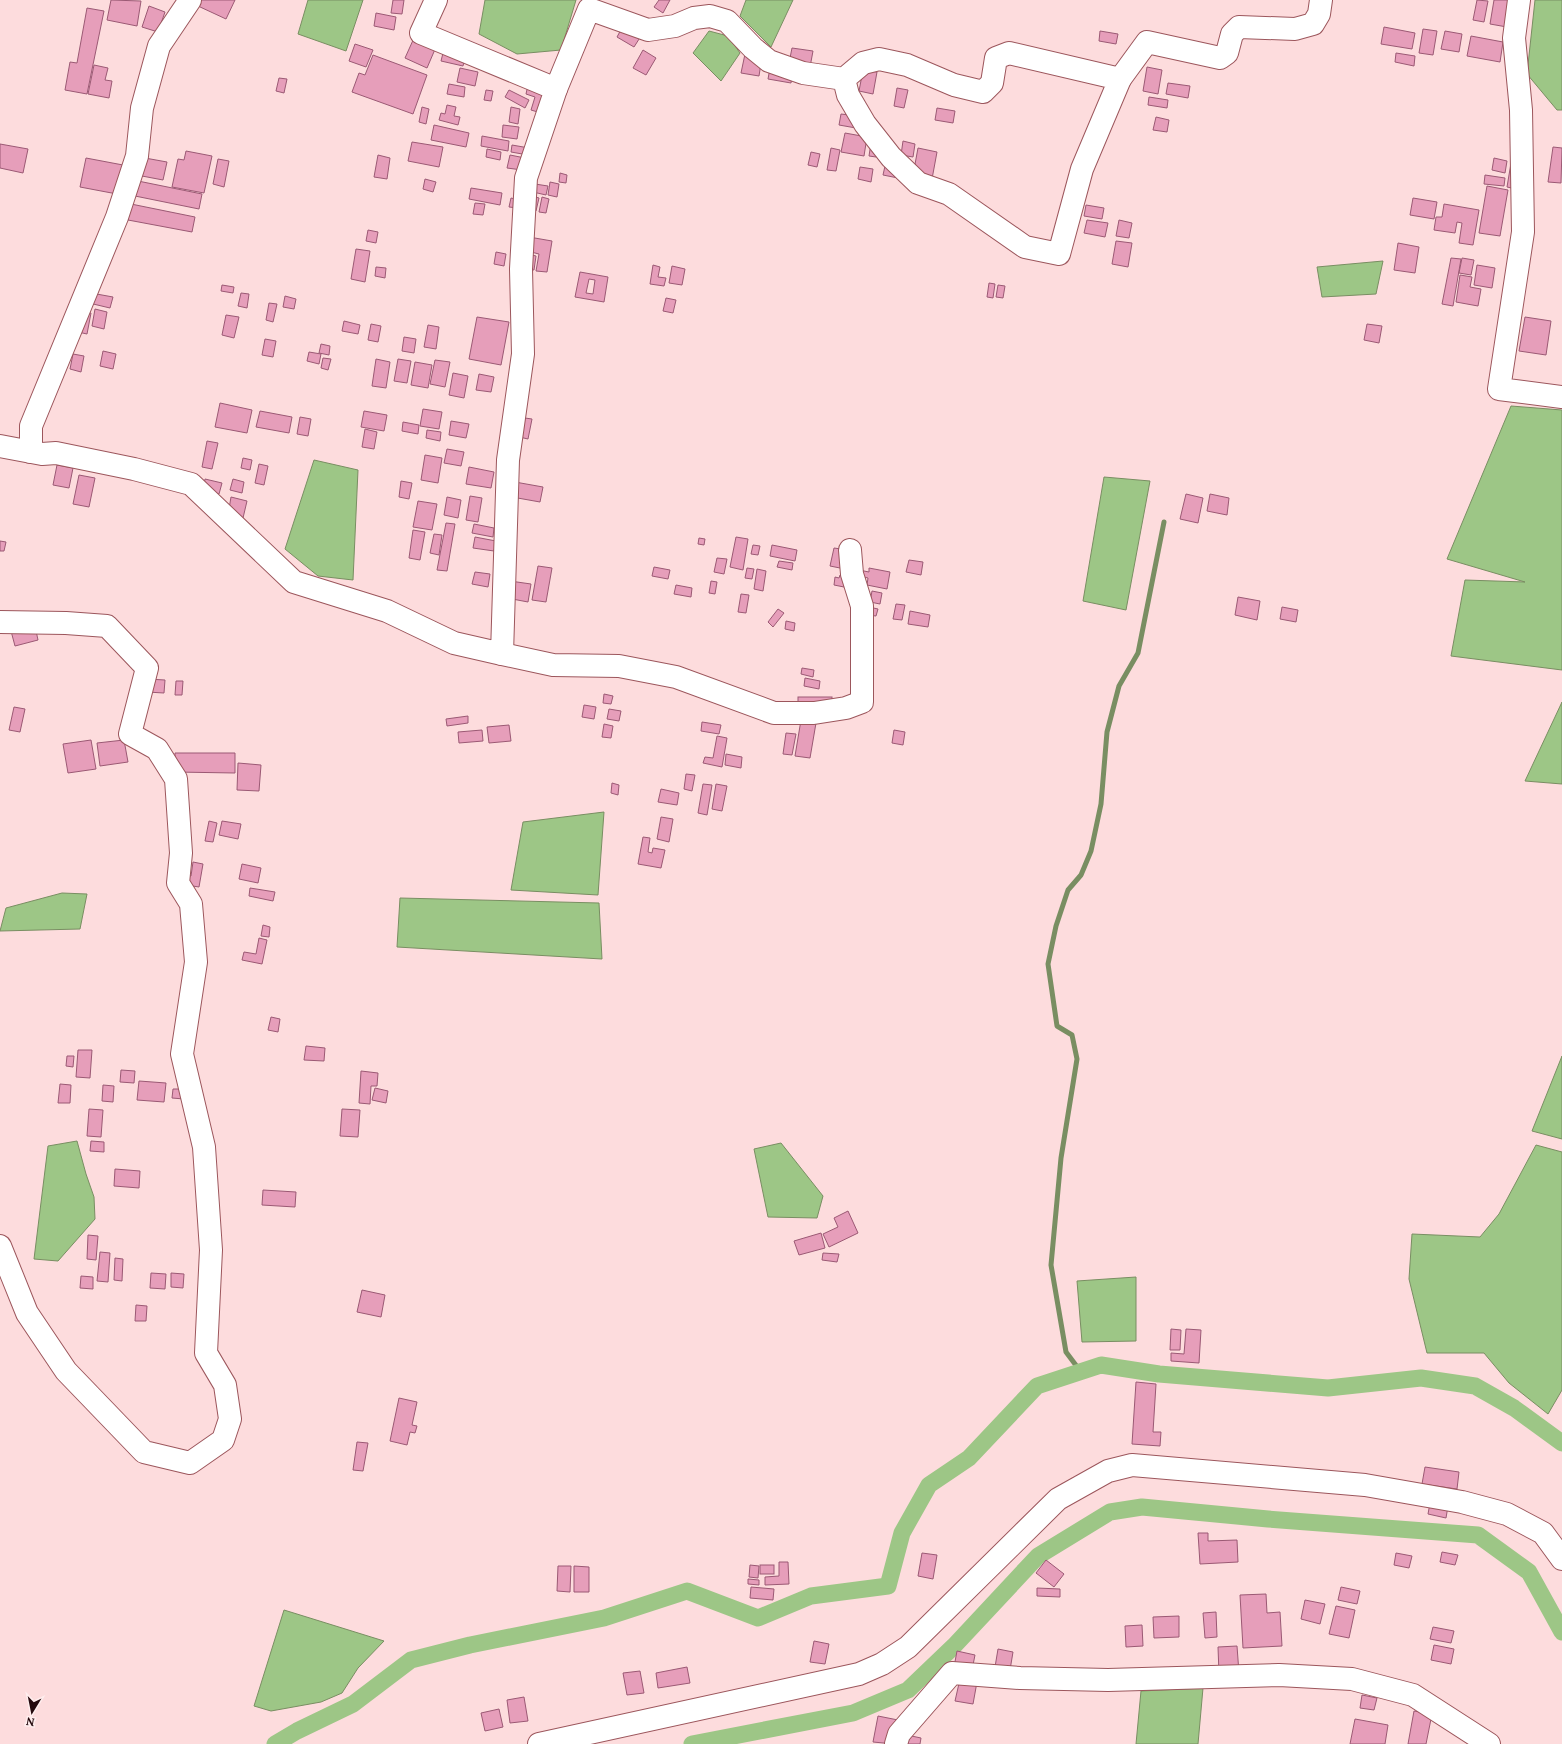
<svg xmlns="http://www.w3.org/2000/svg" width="1562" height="1744" font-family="Lora,serif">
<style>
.water{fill:#9dc686;stroke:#798e62}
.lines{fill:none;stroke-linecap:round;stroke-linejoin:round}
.stream{stroke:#798e62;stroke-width:5}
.canal{stroke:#9dc686;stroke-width:17}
.building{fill:#e69eba;stroke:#9b5974;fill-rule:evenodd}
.minor-casing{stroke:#9c565c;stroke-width:24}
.minor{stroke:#fff;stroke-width:22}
</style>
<rect width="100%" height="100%" fill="#fddcdd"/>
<!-- water -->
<g class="water">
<polygon points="308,0 363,0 346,51 298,34"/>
<polygon points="485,0 576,0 561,50 517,54 479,34"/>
<polygon points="746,0 793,0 771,47 740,16"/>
<polygon points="1535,0 1562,0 1562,110 1557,110 1527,74"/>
<polygon points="709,31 728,36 740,53 721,81 693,53"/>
<polygon points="1383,261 1376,294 1322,297 1317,267"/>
<polygon points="1511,406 1562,410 1562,670 1451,656 1465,580 1525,582 1447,559"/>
<polygon points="314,460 358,470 353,580 318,576 285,549"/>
<polygon points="1104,477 1150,481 1126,610 1083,601"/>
<polygon points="1562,702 1562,784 1525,781"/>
<polygon points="604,812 598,895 511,890 523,822"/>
<polygon points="62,893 87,894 80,929 0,931 6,908"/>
<polygon points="400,898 599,903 602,959 397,947"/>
<polygon points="1562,1056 1562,1139 1532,1131"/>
<polygon points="77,1141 86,1174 94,1197 95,1219 58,1261 34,1259 48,1146"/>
<polygon points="781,1143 823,1196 817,1218 768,1217 754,1149"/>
<polygon points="1536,1145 1562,1152 1562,1390 1548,1414 1509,1383 1484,1353 1427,1353 1409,1279 1412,1234 1480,1237 1499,1214"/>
<polygon points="1136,1277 1136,1341 1082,1342 1077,1281"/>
<polygon points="284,1610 384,1641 358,1668 342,1693 321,1702 271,1711 254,1706"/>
<polygon points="1203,1688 1198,1744 1136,1744 1141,1691"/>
</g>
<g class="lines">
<!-- stream -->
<polyline class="stream" points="1081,1372 1066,1352 1051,1265 1061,1158 1077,1059 1072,1035 1057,1026 1048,964 1056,926 1068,890 1081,875 1091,851 1101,804 1107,732 1119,686 1138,653 1164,522"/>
<!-- canal -->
<g class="canal">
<polyline points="275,1744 297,1731 353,1704 411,1660 470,1645 604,1618 687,1591 758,1618 811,1596 888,1586 902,1533 929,1485 969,1458 1037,1386 1101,1365 1159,1374 1328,1388 1421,1378 1475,1386 1514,1408 1562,1443"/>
<polyline points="692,1744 853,1713 908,1690 954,1646 1038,1556 1110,1512 1142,1507 1268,1519 1478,1535 1529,1572 1562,1632"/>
</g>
</g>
<!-- building -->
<g class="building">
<polygon points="111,0 141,1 137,26 107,20"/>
<polygon points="201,0 235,0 226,19 198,6"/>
<polygon points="393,0 404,0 402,14 391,13"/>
<polygon points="659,0 670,0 663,13 654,7"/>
<polygon points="1477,0 1488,1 1484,22 1473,20"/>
<polygon points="1494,0 1511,0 1507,27 1490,24"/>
<polygon points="149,6 165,12 158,32 142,27"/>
<polygon points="87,8 104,11 87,94 65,90 70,62 77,63"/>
<polygon points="376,13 396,17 394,30 374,26"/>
<polygon points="623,26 641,36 634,47 617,37"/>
<polygon points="1384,27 1415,33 1412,49 1381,44"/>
<polygon points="1423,29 1437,31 1433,55 1419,53"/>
<polygon points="1100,31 1118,34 1116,44 1099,41"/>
<polygon points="1445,31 1462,34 1459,52 1441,49"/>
<polygon points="1471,36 1503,42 1500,62 1467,56"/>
<polygon points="414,38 436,47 427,68 405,58"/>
<polygon points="355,44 373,50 366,67 349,61"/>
<polygon points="792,48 813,51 810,67 789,63"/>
<polygon points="643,50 656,58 646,75 633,68"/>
<polygon points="443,53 465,58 463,66 441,61"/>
<polygon points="1396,53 1415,56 1414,66 1395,62"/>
<polygon points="745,54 762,57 759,76 741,73"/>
<polygon points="373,55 427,75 413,114 352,92 359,73 365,75"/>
<polygon points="94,65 108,68 105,80 112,81 109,98 88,94"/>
<polygon points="1147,67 1162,70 1158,94 1143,91"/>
<polygon points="460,68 478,72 475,86 457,82"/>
<polygon points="770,68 793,71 791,83 768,79"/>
<polygon points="863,70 877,72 873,94 859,91"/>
<polygon points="279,78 287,79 284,93 276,91"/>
<polygon points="1168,83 1190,86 1188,98 1166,94"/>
<polygon points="449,84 465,87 464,97 447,94"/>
<polygon points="528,85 546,94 541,113 531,110 535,97 526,94"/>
<polygon points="897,88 908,90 904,108 894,106"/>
<polygon points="486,90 493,91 491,101 484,100"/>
<polygon points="509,90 529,100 525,108 505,97"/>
<polygon points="1149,97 1168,100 1167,108 1148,105"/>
<polygon points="447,105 456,107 454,116 460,117 458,125 439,120 441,113 445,114"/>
<polygon points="422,107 429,109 426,124 419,122"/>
<polygon points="511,107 520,109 518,124 509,122"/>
<polygon points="937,108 955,111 953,123 935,120"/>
<polygon points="841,114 858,116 856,128 839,125"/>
<polygon points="1156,117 1169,120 1167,132 1153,130"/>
<polygon points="434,125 469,133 466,147 431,140"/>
<polygon points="503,125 519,127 517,139 502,137"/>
<polygon points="845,133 867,137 864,156 841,152"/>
<polygon points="482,136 509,141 508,151 481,146"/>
<polygon points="903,141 915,144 913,157 901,155"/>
<polygon points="412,142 443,147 439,167 408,161"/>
<polygon points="871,143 878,144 876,157 869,156"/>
<polygon points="0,144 28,149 23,173 0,168"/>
<polygon points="512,145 529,148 528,155 511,152"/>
<polygon points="1553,147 1562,148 1561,183 1548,182"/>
<polygon points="831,148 840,150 836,171 827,170"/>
<polygon points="918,148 937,152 932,179 913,175"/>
<polygon points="487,149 501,152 500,160 486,157"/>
<polygon points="186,151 212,156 204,193 172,187 178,159 184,160"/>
<polygon points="811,152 820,154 817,167 808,165"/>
<polygon points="378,155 390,158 387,179 374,177"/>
<polygon points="510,155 525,158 522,170 507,168"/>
<polygon points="86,158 123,165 117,194 80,187"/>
<polygon points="145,158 167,162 163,180 142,176"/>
<polygon points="1494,158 1507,161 1505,173 1492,170"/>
<polygon points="218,159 229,161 224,187 213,184"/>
<polygon points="1511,163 1516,189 1507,187"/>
<polygon points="885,166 898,178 883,175"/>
<polygon points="860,167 873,169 871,182 858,179"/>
<polygon points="560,173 567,175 566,183 559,182"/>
<polygon points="1485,175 1505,178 1504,186 1484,184"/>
<polygon points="425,179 436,182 433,192 423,189"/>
<polygon points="138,181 202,194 199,209 135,196"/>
<polygon points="550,182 559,184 557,197 548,195"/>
<polygon points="535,184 548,186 546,195 533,192"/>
<polygon points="1487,186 1508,190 1500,236 1479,233"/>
<polygon points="471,188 502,193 500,205 469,199"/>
<polygon points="532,196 539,198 536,211 529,210"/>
<polygon points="542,197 549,199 546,213 539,212"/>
<polygon points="511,198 519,200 518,208 509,207"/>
<polygon points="1413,198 1437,202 1434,219 1410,215"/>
<polygon points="475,203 485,204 483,215 473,214"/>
<polygon points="131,204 195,217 192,232 128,220"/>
<polygon points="1444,204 1479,210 1473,245 1459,243 1462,223 1457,222 1455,233 1434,230 1436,217 1442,217"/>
<polygon points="1086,205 1104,208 1102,219 1084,216"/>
<polygon points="1087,220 1108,223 1105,237 1084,233"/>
<polygon points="1119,220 1132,223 1129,238 1116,236"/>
<polygon points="368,230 378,232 376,243 366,241"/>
<polygon points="529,237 552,241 547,272 536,271 539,254 527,251"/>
<polygon points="1116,241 1132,243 1128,267 1112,264"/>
<polygon points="1398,243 1419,247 1415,273 1394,270"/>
<polygon points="356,249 370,251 365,282 351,279"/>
<polygon points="496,252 506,254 504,266 494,264"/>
<polygon points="528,254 536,256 534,270 525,269"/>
<polygon points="1451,258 1461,259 1453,306 1442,304"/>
<polygon points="1462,258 1474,260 1471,275 1459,273"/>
<polygon points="653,265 660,267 658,277 666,278 664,286 650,284"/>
<polygon points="1477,265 1495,268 1492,288 1474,285"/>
<polygon points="672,266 685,269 682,285 669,283"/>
<polygon points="376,267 386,268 385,278 375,276"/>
<path d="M580,272l28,5 -4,25 -29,-5zM589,279l6,1 -2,14 -7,-1z"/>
<polygon points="1460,275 1472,277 1470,287 1481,289 1478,306 1456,302"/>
<polygon points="989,283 995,284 993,298 987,297"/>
<polygon points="222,285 234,287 233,293 221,291"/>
<polygon points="998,285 1005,286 1003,298 996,297"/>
<polygon points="91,293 113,297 110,308 89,303"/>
<polygon points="241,293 249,294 247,308 238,306"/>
<polygon points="285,296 296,299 294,309 283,307"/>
<polygon points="666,298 676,300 673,313 663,311"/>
<polygon points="269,303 277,304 273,322 266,320"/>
<polygon points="95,309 107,312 104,329 92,326"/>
<polygon points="82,311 91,313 87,334 78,332"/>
<polygon points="226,315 239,317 234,338 222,335"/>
<polygon points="477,317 509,322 501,365 469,359"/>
<polygon points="1525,317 1551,321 1546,355 1519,351"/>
<polygon points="344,321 360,325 358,334 342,331"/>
<polygon points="371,324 381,326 378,342 368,340"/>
<polygon points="1367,324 1382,326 1379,343 1364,340"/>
<polygon points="428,325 439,327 436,349 424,347"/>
<polygon points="404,337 416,339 414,353 402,351"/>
<polygon points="265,339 276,341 273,357 262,355"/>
<polygon points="321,344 330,346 329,355 319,353"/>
<polygon points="103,351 116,354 113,369 100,366"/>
<polygon points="309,352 321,354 319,364 307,361"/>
<polygon points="73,354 84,356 81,372 70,369"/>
<polygon points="323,358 331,359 328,370 321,368"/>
<polygon points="376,359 390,362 386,388 372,386"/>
<polygon points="398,359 411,361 407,383 394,381"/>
<polygon points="435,360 450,362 445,387 430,384"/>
<polygon points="415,362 432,365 428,388 411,385"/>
<polygon points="453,373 468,376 464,398 449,395"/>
<polygon points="479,374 494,377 491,392 476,390"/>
<polygon points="220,403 252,410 247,433 215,427"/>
<polygon points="423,409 442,412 439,429 420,426"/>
<polygon points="260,411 292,417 289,433 256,427"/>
<polygon points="364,411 387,415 384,431 361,427"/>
<polygon points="300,417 311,419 308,436 297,434"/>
<polygon points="518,417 532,419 528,439 515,436"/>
<polygon points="451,421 469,424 466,438 449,435"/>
<polygon points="403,422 419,425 418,434 402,431"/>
<polygon points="365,429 377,432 374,449 362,447"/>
<polygon points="427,430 441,432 440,441 426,438"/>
<polygon points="207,441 218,443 212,469 202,467"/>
<polygon points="447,449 464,452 461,466 444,463"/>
<polygon points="425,455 442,458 438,483 421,480"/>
<polygon points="243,458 252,460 250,470 241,468"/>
<polygon points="259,464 268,466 264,485 255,483"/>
<polygon points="57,465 73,468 69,488 53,485"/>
<polygon points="469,467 494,472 491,488 466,484"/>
<polygon points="79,475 95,478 89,507 73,504"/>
<polygon points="205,479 222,483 219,494 203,490"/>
<polygon points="233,479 244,482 242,493 230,490"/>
<polygon points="401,481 412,483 409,499 399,497"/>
<polygon points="515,482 543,487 540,502 512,497"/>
<polygon points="1186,494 1203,498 1198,523 1180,519"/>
<polygon points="1210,494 1229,498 1227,515 1207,511"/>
<polygon points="470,496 482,498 478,522 466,520"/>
<polygon points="231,497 247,501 243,518 228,515"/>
<polygon points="447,497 461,500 458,518 444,515"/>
<polygon points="418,501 437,504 432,530 413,527"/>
<polygon points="446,523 455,524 447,571 437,570"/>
<polygon points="474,524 494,528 493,537 472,533"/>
<polygon points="413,530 425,532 420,560 409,558"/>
<polygon points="434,534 442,535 439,555 430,553"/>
<polygon points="475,537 496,541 494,551 473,548"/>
<polygon points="736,537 748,539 743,570 730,567"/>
<polygon points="699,538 705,539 704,545 698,544"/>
<polygon points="0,541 6,542 4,551 0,551"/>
<polygon points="753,545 760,546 758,555 751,554"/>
<polygon points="772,545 797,550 795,561 770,556"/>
<polygon points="834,548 848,550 845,569 830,566"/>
<polygon points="717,558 727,559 724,574 714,572"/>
<polygon points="909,560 923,562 921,575 906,572"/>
<polygon points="779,561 793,563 792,570 777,567"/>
<polygon points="538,566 552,568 546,602 532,600"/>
<polygon points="654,567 670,570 668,579 652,576"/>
<polygon points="747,568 754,569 752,579 745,578"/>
<polygon points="869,568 890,572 887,589 867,585 868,578 864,577 859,570 869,572"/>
<polygon points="757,569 766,571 763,591 754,589"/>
<polygon points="475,572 490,574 488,587 472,584"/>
<polygon points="840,575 847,576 849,588 834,585 835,577 839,578"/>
<polygon points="510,581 531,584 528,602 507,598"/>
<polygon points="711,581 717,582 715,594 709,593"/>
<polygon points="676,585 692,588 691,597 674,594"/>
<polygon points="872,591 882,593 880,604 870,602"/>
<polygon points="741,594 749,595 746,613 738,612"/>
<polygon points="1238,597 1260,601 1257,620 1235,615"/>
<polygon points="896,604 905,605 902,620 893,619"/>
<polygon points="869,607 878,609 876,616 868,615"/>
<polygon points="1282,607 1298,610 1296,622 1280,619"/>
<polygon points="778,609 784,613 773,627 768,622"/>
<polygon points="910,611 930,615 928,627 908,624"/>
<polygon points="786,621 795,623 794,631 785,629"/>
<polygon points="35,626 38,640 15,646 11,631"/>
<polygon points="802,668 814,670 813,677 801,674"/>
<polygon points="805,678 820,681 819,689 804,686"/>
<polygon points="148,679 165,680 164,693 147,692"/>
<polygon points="176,681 183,681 182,695 175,695"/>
<polygon points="604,694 613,696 611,704 603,703"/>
<rect x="798" y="697" width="34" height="9"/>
<polygon points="584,705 596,707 594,719 582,717"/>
<polygon points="14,707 25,709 20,732 9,730"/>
<polygon points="609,709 621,711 619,721 607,719"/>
<polygon points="468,716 468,723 447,726 446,719"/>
<polygon points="801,720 816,723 810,758 795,756"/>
<polygon points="702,722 721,725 719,734 701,731"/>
<polygon points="604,724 613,726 611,738 602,737"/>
<polygon points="509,725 511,741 489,743 487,727"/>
<polygon points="482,730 483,741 459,743 458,732"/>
<polygon points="894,730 905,732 903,745 892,743"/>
<polygon points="786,733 796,734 792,755 783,754"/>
<polygon points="717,736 727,738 722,767 703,763 705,757 713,758"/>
<polygon points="91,740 96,769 68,773 63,744"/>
<polygon points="124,740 128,762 100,766 97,743"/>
<polygon points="175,753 235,753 235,773 175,772"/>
<polygon points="726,754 742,757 741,768 725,765"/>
<polygon points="238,763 261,765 259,791 237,790"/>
<polygon points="686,774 695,775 692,791 684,789"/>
<polygon points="612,783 619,785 618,795 611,793"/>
<polygon points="703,784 712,785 707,815 698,813"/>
<polygon points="716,784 727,786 722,811 712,809"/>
<polygon points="661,789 679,793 677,805 658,802"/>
<polygon points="661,817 673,819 669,842 657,839"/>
<polygon points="209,821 217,823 213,842 205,841"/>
<polygon points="222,821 241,824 238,839 219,835"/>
<polygon points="643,837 650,838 648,852 652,853 653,848 665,850 661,868 638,864"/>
<polygon points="193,862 203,864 199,887 180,884 182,874 191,876"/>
<polygon points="242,864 261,868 258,883 239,879"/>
<polygon points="250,888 275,892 273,901 249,896"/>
<polygon points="263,925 270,927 269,937 261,936"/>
<polygon points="259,938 267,940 262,964 242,960 244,952 256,954"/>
<polygon points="271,1017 280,1019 278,1032 268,1030"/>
<polygon points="306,1046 325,1048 324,1061 304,1060"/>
<polygon points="78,1050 92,1050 90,1078 76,1077"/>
<polygon points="67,1056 74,1056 73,1067 66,1066"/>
<polygon points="121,1070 135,1071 134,1083 120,1082"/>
<polygon points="361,1071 378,1073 377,1086 371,1086 370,1104 359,1103"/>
<polygon points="139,1081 166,1083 164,1102 137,1100"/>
<polygon points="60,1084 71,1085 70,1103 58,1103"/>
<polygon points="103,1085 114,1086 113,1102 102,1101"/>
<polygon points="375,1088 388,1091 386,1103 372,1100"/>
<polygon points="173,1089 185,1089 184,1099 172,1098"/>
<polygon points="89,1109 103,1110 101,1137 87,1136"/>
<polygon points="342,1109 360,1110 358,1137 340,1136"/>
<polygon points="91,1141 104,1142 104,1152 90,1151"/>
<polygon points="115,1169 140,1171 139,1188 114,1186"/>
<polygon points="263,1190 296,1192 295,1207 262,1205"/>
<polygon points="848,1211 858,1233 829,1247 823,1234 838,1227 834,1218"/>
<polygon points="821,1233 825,1248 799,1255 794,1241"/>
<polygon points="88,1235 98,1236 96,1260 87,1259"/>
<polygon points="100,1252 110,1253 108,1282 97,1281"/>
<polygon points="823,1253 839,1254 837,1262 822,1260"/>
<polygon points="115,1258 123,1259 122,1281 114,1280"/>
<polygon points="151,1273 166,1274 165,1289 150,1288"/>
<polygon points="171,1273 184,1274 183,1288 171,1287"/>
<polygon points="81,1276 93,1277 93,1289 80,1288"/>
<polygon points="362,1290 385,1295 381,1317 357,1312"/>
<polygon points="136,1305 147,1306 146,1321 135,1321"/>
<polygon points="1171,1329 1181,1330 1180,1350 1170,1350"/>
<polygon points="1186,1329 1201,1330 1199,1363 1171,1361 1171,1353 1184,1354"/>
<polygon points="1136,1382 1156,1384 1153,1432 1161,1432 1160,1446 1132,1444"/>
<polygon points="399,1398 417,1402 412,1425 417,1426 415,1433 410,1432 407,1445 390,1441"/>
<polygon points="357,1442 368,1443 363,1471 353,1470"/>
<polygon points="1425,1467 1459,1472 1457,1489 1422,1484"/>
<polygon points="1430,1503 1448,1506 1446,1518 1428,1514"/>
<polygon points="1198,1533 1208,1533 1208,1541 1237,1540 1238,1562 1200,1564"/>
<polygon points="1442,1552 1458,1555 1455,1565 1440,1562"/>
<polygon points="922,1553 937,1555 933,1579 918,1576"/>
<polygon points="1396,1553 1412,1556 1409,1568 1394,1565"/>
<polygon points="1046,1560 1064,1574 1054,1587 1036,1573"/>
<polygon points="779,1562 788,1562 789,1584 765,1585 765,1577 779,1576"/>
<polygon points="750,1565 759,1566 758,1578 749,1577"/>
<rect x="760" y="1565" width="14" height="9"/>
<polygon points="558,1566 571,1566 570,1592 557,1591"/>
<polygon points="574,1566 589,1567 589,1592 574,1592"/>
<polygon points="748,1579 759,1580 759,1585 748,1584"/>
<polygon points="751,1587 774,1589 773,1600 750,1598"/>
<polygon points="1341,1587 1360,1591 1357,1604 1338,1600"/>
<polygon points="1037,1588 1060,1589 1060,1597 1037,1596"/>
<polygon points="1266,1594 1267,1613 1280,1612 1282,1646 1243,1648 1240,1595"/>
<polygon points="1305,1600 1325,1604 1320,1624 1301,1619"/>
<polygon points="1336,1606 1355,1610 1349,1638 1329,1634"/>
<polygon points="1216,1612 1217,1637 1205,1638 1203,1613"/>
<polygon points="1179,1616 1179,1637 1154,1638 1153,1617"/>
<polygon points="1142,1625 1143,1646 1126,1647 1125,1626"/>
<polygon points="1433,1627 1454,1631 1451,1643 1430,1639"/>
<polygon points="814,1641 829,1644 825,1664 810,1662"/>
<polygon points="1434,1645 1454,1649 1451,1664 1431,1660"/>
<polygon points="1237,1646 1239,1673 1219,1674 1218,1647"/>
<polygon points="998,1649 1013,1652 1010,1670 995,1667"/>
<polygon points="957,1651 975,1655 972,1670 954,1667"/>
<polygon points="687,1667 690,1683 658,1688 656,1673"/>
<polygon points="640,1671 644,1693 627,1695 623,1673"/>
<polygon points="960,1679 977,1682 973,1704 955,1701"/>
<polygon points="1362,1695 1377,1698 1374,1710 1360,1708"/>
<polygon points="524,1697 528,1721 510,1723 507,1700"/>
<polygon points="499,1709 503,1727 485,1731 481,1713"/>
<polygon points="1414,1711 1432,1714 1426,1744 1408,1744"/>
<polygon points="878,1716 898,1720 894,1744 873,1742"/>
<polygon points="1355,1719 1388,1725 1385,1744 1350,1744"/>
<polygon points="902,1734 921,1738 920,1744 900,1744"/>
</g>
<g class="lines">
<defs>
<g id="minor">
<polyline points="1519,0 1514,38 1521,110 1523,232 1499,389 1562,397"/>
<polyline points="1120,79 1147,42 1220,58 1227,53 1232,34 1239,27 1295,29 1313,24 1319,14 1321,0"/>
<polyline points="556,89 589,9 648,30 675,26 694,18 710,16 727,21 753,48 769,61 803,73 844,79 863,63 879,59 907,65 954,85 983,92 992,83 996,58 1009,53 1120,79 1082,169 1059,254 1025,247 949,194 918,183 891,157 865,124 848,95 844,79"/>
<polyline points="0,446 42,454 56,453 134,469 191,484 294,582 387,611 454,643 502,654 508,460 523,354 521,269 526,178 556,89 421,33 436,0"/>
<polyline points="31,452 31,426 117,217 137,156 142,108 159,46 190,0"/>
<polyline points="0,622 66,623 107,626 147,668 130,734 157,749 176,779 181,853 178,883 191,904 196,962 182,1054 204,1147 211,1250 206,1353 225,1385 230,1419 223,1440 190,1463 144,1452 66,1371 27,1313 0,1246"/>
<polyline points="502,654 553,665 619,666 676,677 774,713 814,713 846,708 862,702 862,606 852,574 850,550"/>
<polyline points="539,1744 859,1674 882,1664 908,1647 1058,1499 1108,1471 1132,1465 1365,1485 1462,1502 1507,1514 1543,1533 1562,1559"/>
<polyline points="896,1744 899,1734 952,1673 1020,1678 1108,1680 1279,1675 1352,1679 1413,1695 1489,1744"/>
</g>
</defs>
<!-- minor casing -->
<use href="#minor" class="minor-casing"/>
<!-- minor -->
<use href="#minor" class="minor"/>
</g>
<!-- north arrow -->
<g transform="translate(32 1712) rotate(190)" stroke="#ffeeee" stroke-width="3" paint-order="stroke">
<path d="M0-3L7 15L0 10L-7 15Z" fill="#250a0e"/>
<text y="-6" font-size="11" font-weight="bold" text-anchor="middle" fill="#250a0e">N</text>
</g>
</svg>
